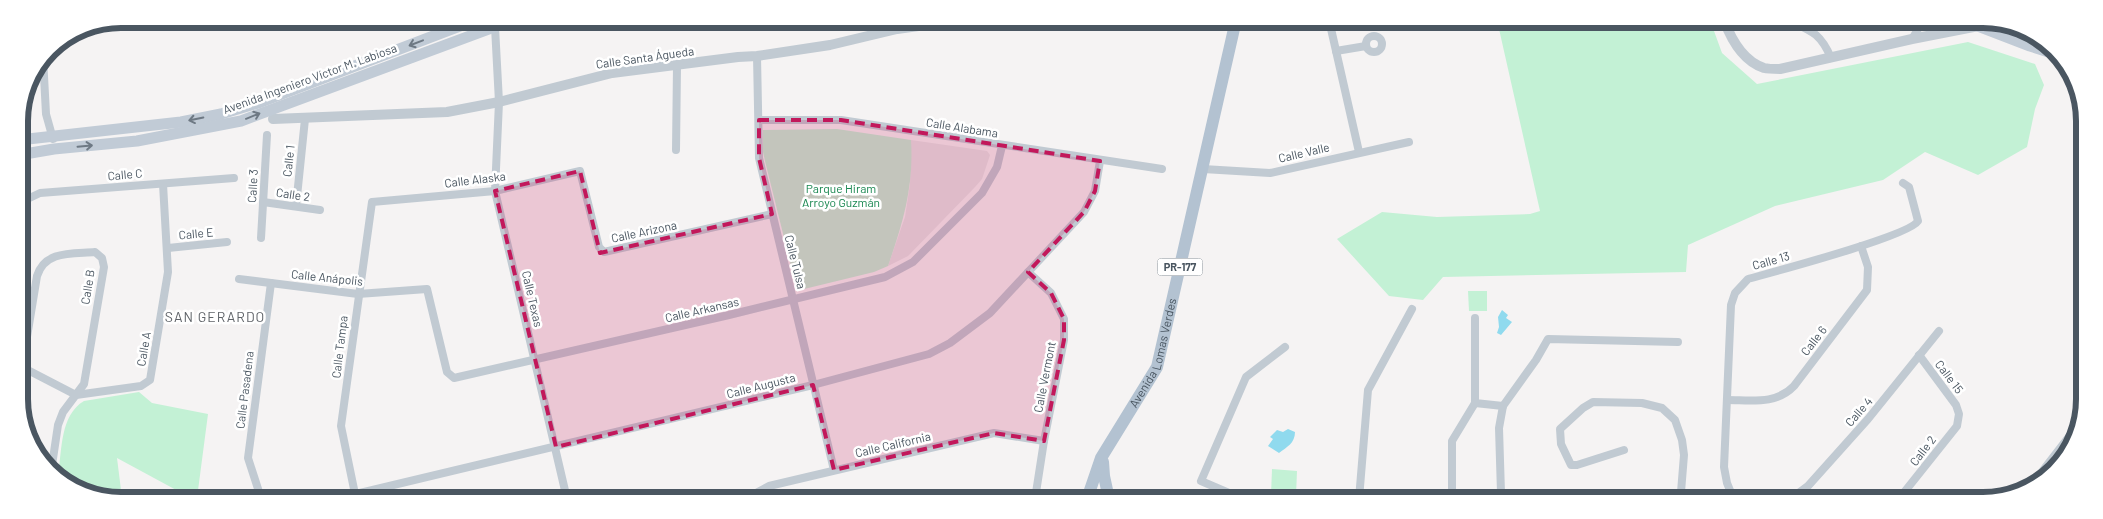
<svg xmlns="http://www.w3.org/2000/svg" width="2103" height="519" font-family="Barlow,sans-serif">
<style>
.education{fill:#e6e4e5}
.green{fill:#c3f1d5}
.water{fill:#90daee}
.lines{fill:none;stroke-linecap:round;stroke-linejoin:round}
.minor{stroke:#c1cad2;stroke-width:8}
.tertiary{stroke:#c1cad2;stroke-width:10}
.secondary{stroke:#c1cbd6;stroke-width:11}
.primary{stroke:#b3c2d1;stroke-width:12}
.oneway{stroke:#6e7984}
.marked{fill:#c2185b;fill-opacity:0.2;stroke:#c2185b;stroke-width:4;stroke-dasharray:10 6;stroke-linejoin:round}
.labels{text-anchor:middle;stroke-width:5;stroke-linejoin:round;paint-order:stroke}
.shield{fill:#fff;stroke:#808990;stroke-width:1}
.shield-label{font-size:11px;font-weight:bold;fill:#4a5661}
.street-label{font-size:12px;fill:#4a5661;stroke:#fff}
.park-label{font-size:12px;fill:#17864f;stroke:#fff}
.neighbourhood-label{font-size:14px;letter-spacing:1px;fill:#5f6368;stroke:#fff}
.rim{fill:none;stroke:#4a5661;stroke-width:6}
</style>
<rect width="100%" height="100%" fill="#f5f3f3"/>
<!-- education -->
<polygon class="education" points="911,140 987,151 990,155 982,179 975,187 908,256 888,266 905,217 910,184"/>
<!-- green -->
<g class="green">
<polygon points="1497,20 1710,20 1722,53 1757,84 1968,42 2035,64 2044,85 2035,109 2027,147 1978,175 1925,152 1883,180 1775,206 1688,245 1686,272 1443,277 1423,300 1389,296 1337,239 1382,212 1437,217 1530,214 1540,211"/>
<path d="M837,129l74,11c3,47 -8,82 -23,126l-14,6 -74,18 -4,-4 -31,-125 -2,-9v-22z"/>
<polygon points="1468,291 1487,291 1487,311 1469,311"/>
<path d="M139,392l13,11 56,11 -11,84h-6l-74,-40 5,40h-22l-42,-23c4,-25 2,-60 26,-74z"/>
<polygon points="1272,469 1297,471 1296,496 1271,495"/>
</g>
<!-- water -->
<g class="water">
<polygon points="1502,310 1508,315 1506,318 1512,322 1501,335 1497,333 1499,327 1498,317"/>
<path d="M1288,429l7,3c0,11 -8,15 -16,21l-11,-7 5,-7 -3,-2 7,-7 6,2z"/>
</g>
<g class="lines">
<!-- minor -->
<g class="minor">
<polyline points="498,19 495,27 499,102 495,191 567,499"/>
<polyline points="1329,20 1359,152"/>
<path d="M1790,21c22,10 31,13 41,37"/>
<circle cx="1374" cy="44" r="8"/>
<polyline points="1912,39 1923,21"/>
<polyline points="1336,51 1366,46"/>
<polyline points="757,56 759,158 834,470"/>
<polyline points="43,57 46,114 53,139"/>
<polyline points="759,120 841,120 1162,169"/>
<polyline points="676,150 677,66"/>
<polyline points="1203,169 1270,173 1409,142"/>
<polyline points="263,202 320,210"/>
<polyline points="19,203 40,193 234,178"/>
<polyline points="296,206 305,119"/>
<polyline points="261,238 267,135"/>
<polyline points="168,248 227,242"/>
<polyline points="1028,272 1051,293 1064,319 1064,340 1044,441 1035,499"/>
<polyline points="239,279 358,294 427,289 447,372 454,378 729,315 885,277 913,262 982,193 997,167 1002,146"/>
<polyline points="1475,318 1475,403 1503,406"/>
<polyline points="20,366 76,395 141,386 150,380 168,272 163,184"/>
<path d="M22,367l15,-91c8,-26 36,-22 58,-24l7,6 2,9 -20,117 -21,28 -5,13 -7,47"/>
<path d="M1727,400c24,0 49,5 67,-14l73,-96 1,-23 -7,-21"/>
<polyline points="1624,450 1577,465 1571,465 1561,444 1560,429 1583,408 1593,402 1642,403 1662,408 1675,420 1682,440 1684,455 1681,492 1678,500"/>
<polyline points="2034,482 2078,425"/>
<polyline points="355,494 341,426 372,202 495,191 580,171 599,247 604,252 772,214"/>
<polyline points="261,498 248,458 271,283"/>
<polyline points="339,498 813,385 929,354 950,343 990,313 1084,212 1095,191 1100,161"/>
<polyline points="753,499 756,493 769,486 994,433 1044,441"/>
<polyline points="1235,499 1236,496 1201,481 1246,377 1285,347"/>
<polyline points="1359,499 1368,390 1412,309"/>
<polyline points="1452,500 1452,441 1475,403"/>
<polyline points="1503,500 1501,493 1499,428 1503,406 1536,360 1548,339 1678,342"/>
<path d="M1734,500l-7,-17 -3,-16 7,-162 4,-12 13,-14c25,-7 161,-43 170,-58l-9,-34 -6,-4"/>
<polyline points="1789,500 1808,486 1868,419 1939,331"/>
<polyline points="1898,500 1957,426 1959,414 1956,405 1919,355"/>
</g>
<!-- tertiary -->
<g class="tertiary">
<path d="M1724,20c7,19 19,41 40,48 4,1 11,1 16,1l132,-30 92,-18"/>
<polyline points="273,119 447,112 499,102 612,73 738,57 757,56 830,45 897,29 961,20"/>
</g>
<!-- secondary -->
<g class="secondary">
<polyline points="1965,21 2030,46 2058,55"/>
<polyline points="19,140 181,122 221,114 258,103 478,19"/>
<polyline points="19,155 54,149 137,141 241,121 516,19"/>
</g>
<!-- primary -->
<g class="primary">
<polyline points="1103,462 1104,476 1109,499"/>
<path id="s1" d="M1087,499l14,-41 56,-91 79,-347"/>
</g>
</g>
<!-- one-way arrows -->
<defs><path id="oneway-shaft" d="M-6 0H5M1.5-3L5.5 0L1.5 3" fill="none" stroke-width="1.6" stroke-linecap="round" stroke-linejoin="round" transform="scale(1.25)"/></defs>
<g class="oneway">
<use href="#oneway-shaft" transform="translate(416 43) rotate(159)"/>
<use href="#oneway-shaft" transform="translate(253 116) rotate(-22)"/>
<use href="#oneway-shaft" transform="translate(196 119) rotate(168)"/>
<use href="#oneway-shaft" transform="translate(85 146) rotate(-5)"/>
</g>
<!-- marked area -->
<path class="marked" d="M759,120h82l259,41 -5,30 -11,21 -56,60 23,21 13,26v21l-20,101 -50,-8 -160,37 -21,-85 -257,62 -61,-256 85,-20 20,82 172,-39 -13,-56z"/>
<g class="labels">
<!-- shield labels -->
<rect class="shield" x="1157.5" y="258.5" width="45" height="17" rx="4"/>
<g class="shield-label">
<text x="1180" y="271">PR-177</text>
</g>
<!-- street labels -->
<g class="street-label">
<text transform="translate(645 58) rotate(-8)" y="4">Calle Santa Águeda</text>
<text transform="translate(310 79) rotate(-20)" y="4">Avenida Ingeniero Víctor M. Labiosa</text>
<text transform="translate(962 128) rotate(9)" y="4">Calle Alabama</text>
<text transform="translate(1304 153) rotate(-13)" y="4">Calle Valle</text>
<text transform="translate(289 161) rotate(-84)" y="4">Calle 1</text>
<text transform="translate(125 175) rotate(-5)" y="4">Calle C</text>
<text transform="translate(475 180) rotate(-7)" y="4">Calle Alaska</text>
<text transform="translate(253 186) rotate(-87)" y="4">Calle 3</text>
<text transform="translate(293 195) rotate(8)" y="4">Calle 2</text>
<text transform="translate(644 232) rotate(-12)" y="4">Calle Arizona</text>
<text transform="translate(196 234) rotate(-5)" y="4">Calle E</text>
<text transform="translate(1771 261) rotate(-16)" y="4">Calle 13</text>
<text transform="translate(795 262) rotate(76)" y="4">Calle Tulsa</text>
<text transform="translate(327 278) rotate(6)" y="4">Calle Anápolis</text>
<text transform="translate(88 287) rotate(-81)" y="4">Calle B</text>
<text transform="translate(532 299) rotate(77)" y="4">Calle Texas</text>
<text transform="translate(702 310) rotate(-13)" y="4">Calle Arkansas</text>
<text transform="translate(1814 341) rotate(-52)" y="4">Calle 6</text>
<text transform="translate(340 347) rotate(-83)" y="4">Calle Tampa</text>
<text transform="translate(144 349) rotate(-80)" y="4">Calle A</text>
<text dy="4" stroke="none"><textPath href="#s1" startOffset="162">Avenida Lomas Verdes</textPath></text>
<text transform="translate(1045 377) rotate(-79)" y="4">Calle Vermont</text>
<text transform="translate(1949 377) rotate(53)" y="4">Calle 15</text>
<text transform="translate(761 386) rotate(-14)" y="4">Calle Augusta</text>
<text transform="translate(245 390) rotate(-83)" y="4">Calle Pasadena</text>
<text transform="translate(1859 412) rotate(-49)" y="4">Calle 4</text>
<text transform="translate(893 445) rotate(-13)" y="4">Calle California</text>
<text transform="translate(1923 451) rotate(-52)" y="4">Calle 2</text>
</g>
<!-- park labels -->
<g class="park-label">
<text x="841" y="193">Parque Hiram<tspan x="841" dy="14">Arroyo Guzmán</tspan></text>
</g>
<!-- neighbourhood labels -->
<g class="neighbourhood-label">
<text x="215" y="322">SAN GERARDO</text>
</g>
</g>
<!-- crop -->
<path d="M0 0H2103V519H0ZM121 28H1983A93 93 0 0 1 2076 121V399A93 93 0 0 1 1983 492H121A93 93 0 0 1 28 399V121A93 93 0 0 1 121 28Z" fill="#fff" fill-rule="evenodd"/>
<path class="rim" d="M121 28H1983A93 93 0 0 1 2076 121V399A93 93 0 0 1 1983 492H121A93 93 0 0 1 28 399V121A93 93 0 0 1 121 28Z"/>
</svg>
